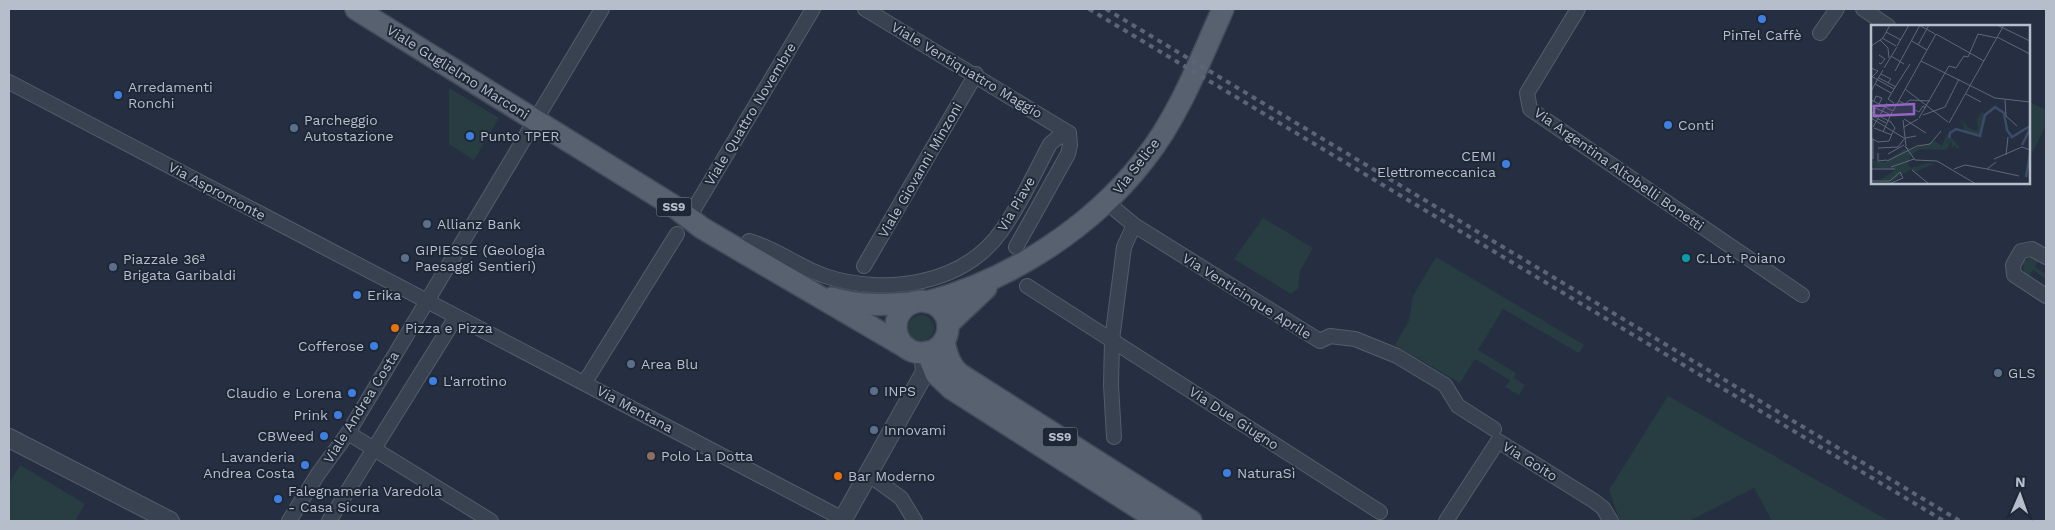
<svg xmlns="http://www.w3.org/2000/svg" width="2055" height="530" font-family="'Work Sans',sans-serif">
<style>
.green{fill:#273d42}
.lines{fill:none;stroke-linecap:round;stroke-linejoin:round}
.minor-casing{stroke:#545d6b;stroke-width:16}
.tertiary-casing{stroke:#545d6b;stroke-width:20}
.primary-casing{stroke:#434b5a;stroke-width:24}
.minor{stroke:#394250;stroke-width:14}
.tertiary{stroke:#394250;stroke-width:18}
.primary{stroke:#576170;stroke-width:21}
.rail{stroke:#5b6577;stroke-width:4;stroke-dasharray:5 5;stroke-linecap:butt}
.shop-dot{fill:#3f7fe0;stroke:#1e2736;stroke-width:2}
.service-dot{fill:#5c6f8a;stroke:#1e2736;stroke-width:2}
.culture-dot{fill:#0f9aa8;stroke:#1e2736;stroke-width:2}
.food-dot{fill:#e8710a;stroke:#1e2736;stroke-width:2}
.education-dot{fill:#8d6e63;stroke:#1e2736;stroke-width:2}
.labels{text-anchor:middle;stroke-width:4;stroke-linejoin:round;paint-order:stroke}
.shield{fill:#1e2736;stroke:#88909e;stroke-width:1}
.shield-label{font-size:12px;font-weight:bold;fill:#b6bdcb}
.poi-label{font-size:14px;fill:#b6bdcb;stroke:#1e2736;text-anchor:start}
.street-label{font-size:14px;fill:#b6bdcb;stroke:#1e2736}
.inset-river{fill:none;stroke:#3b4c6a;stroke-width:2.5}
.inset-road{fill:none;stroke:#5f6878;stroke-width:1}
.view{fill:#9366c4;fill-opacity:0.15;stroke:#9366c4;stroke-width:2.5}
.inset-edge{fill:none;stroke:#b6bdcb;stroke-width:2.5}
</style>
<rect width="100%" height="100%" fill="#252f41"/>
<!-- green -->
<g class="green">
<polygon points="449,88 499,118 474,160 449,144"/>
<polygon points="2030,102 2046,110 2046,125 2029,159"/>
<polygon points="1263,218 1313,248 1300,271 1298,289 1291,294 1234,259"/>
<polygon points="2032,256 2040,258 2035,267 2046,274 2046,279 2033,270 2028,278 2024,275 2023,262"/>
<polygon points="1436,257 1584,345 1579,353 1503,309 1478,350 1516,373 1514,378 1525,385 1519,395 1505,387 1510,380 1475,359 1460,383 1395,345 1409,321 1413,296"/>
<circle cx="921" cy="328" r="13"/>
<polygon points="1668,396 1889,521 1772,521 1754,488 1689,521 1620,521 1609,490"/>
<polygon points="20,465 85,504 75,521 9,521 9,484"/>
</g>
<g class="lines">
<defs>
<g id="minor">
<polyline points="865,9 1069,133"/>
<polyline points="1578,9 1527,93 1530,109 1802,295"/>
<polyline points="1863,9 1888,26"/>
<polyline points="1820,33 1837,9"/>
<polyline points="9,82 843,519"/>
<polyline points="1110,199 1116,210 1134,225 1320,341 1330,336 1355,339 1397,356 1445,385 1458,406 1494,429"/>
<polyline points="688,219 813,9"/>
<path d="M749,241c29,8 49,26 76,35 60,20 139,9 177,-46 19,-26 33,-58 48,-86l7,-6 12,-5 1,12 -2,9 -52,93"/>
<polyline points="2046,257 2032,249 2021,251 2013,265 2014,275 2046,296"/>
<polyline points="864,266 976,74"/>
<polyline points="1027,286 1380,512"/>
<polyline points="585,382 677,234"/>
<polyline points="348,433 491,521"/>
<polyline points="1114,437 1111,385 1112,340 1124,247 1134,225"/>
<polyline points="868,474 901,498 915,521"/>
<polyline points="289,521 318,474 348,433 602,9"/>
<polyline points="329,521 456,317"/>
<polyline points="1446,521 1498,441 1594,501 1603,508 1611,521"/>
</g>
<g id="tertiary">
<polyline points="9,438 170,521"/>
<polyline points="842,521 925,372 923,353"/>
</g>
<g id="primary">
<polyline points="356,9 672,205 702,228 907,348"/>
<path d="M832,298c27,8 52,7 80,5"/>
<circle cx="922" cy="327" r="26"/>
<path d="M927,302c82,-21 165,-75 217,-142 35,-44 56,-100 79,-151"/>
<polyline points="948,324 986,288"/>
<path d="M944,341c2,13 6,26 17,34l230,146"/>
<polyline points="927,352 936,374 952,389 1159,521"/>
</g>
</defs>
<!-- minor casing -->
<use href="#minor" class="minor-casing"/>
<!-- tertiary casing -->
<use href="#tertiary" class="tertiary-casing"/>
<!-- primary casing -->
<use href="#primary" class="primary-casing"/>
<!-- minor -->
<use href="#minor" class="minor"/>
<!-- tertiary -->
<use href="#tertiary" class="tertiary"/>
<!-- primary -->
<use href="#primary" class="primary"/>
<!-- rail -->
<g class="rail">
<polyline points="1089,9 1944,521"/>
<polyline points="1106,9 1960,521"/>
</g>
</g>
<!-- markers -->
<g class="shop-dot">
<circle cx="1762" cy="19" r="5"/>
<circle cx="118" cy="95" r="5"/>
<circle cx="1668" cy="125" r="5"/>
<circle cx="470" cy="136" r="5"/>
<circle cx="1506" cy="164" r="5"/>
<circle cx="357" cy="295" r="5"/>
<circle cx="374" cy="346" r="5"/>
<circle cx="433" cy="381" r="5"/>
<circle cx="352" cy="393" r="5"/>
<circle cx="338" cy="415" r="5"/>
<circle cx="324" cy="436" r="5"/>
<circle cx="305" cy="465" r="5"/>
<circle cx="1227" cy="473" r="5"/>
<circle cx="278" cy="499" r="5"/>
</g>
<g class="service-dot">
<circle cx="294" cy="128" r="5"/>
<circle cx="427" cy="224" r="5"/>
<circle cx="405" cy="258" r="5"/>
<circle cx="113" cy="267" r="5"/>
<circle cx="631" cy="364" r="5"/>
<circle cx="1998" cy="373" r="5"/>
<circle cx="874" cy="391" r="5"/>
<circle cx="874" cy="430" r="5"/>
</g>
<circle class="culture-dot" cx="1686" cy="258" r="5"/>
<g class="food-dot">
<circle cx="395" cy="328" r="5"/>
<circle cx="838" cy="476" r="5"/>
</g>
<circle class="education-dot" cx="651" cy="456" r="5"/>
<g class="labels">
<!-- shield labels -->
<g class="shield">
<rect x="656.5" y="197.5" width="35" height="19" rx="4"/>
<rect x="1042.5" y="427.5" width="35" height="19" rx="4"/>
</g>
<g class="shield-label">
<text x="674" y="211">SS9</text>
<text x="1060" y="441">SS9</text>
</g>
<!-- poi labels -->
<g class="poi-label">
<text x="1762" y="40" text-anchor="middle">PinTel Caffè</text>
<text x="128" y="92">Arredamenti<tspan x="128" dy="16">Ronchi</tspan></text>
<text x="304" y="125">Parcheggio<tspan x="304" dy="16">Autostazione</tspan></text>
<text x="1678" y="130">Conti</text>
<text x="480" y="141">Punto TPER</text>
<text x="1496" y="161" text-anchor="end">CEMI<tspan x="1496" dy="16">Elettromeccanica</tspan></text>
<text x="437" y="229">Allianz Bank</text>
<text x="415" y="255">GIPIESSE (Geologia<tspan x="415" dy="16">Paesaggi Sentieri)</tspan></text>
<text x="1696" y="263">C.Lot. Poiano</text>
<text x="123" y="264">Piazzale 36ª<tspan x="123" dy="16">Brigata Garibaldi</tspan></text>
<text x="367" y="300">Erika</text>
<text x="405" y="333">Pizza e Pizza</text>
<text x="364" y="351" text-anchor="end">Cofferose</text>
<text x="641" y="369">Area Blu</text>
<text x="2008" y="378">GLS</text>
<text x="443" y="386">L'arrotino</text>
<text x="884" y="396">INPS</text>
<text x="342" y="398" text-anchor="end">Claudio e Lorena</text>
<text x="328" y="420" text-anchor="end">Prink</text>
<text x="884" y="435">Innovami</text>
<text x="314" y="441" text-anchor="end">CBWeed</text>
<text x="661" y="461">Polo La Dotta</text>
<text x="295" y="462" text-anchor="end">Lavanderia<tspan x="295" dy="16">Andrea Costa</tspan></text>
<text x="1237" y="478">NaturaSì</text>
<text x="848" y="481">Bar Moderno</text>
<text x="288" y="496">Falegnameria Varedola<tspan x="288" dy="16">- Casa Sicura</tspan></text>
</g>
<!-- street labels -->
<g class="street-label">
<text transform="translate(967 70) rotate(31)" y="5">Viale Ventiquattro Maggio</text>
<text transform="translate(458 72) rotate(32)" y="5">Viale Guglielmo Marconi</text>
<text transform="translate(750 114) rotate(-59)" y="5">Viale Quattro Novembre</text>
<text transform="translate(1136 166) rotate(-52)" y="5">Via Selice</text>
<text transform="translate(1619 169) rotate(35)" y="5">Via Argentina Altobelli Bonetti</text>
<text transform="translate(920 170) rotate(-60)" y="5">Viale Giovanni Minzoni</text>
<text transform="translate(217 191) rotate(28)" y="5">Via Aspromonte</text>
<text transform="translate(1016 204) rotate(-60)" y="5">Via Piave</text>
<text transform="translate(1247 296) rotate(32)" y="5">Via Venticinque Aprile</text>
<text transform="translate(361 407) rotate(-58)" y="5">Viale Andrea Costa</text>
<text transform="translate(635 409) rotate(28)" y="5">Via Mentana</text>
<text transform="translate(1234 418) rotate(33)" y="5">Via Due Giugno</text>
<text transform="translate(1530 461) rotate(32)" y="5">Via Goito</text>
</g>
</g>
<!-- overview -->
<g transform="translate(1871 25)">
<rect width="159" height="159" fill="#252f41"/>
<path d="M111,87l3,2 -3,19 -5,3 -13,-6 -1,-8 5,6 10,3 -1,-12zM76,109l1,11 1,-10 10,12 -1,2 -4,-4 -2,4 -1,-8 -3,7 -4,2 -24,-1 -9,6 -3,9 3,4 17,-5 6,1 -19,8 -4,-3 -23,15h-17v-4l18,1 -9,-1 15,-10 -24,-3 8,-2h-8l5,-1 -5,-3 15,1 18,-13 3,2 28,-10 7,5z" fill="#273d42"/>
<path class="inset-river" d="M78,113l1,-5 6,-4 24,7 5,-21 10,-8 9,6 3,17 5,7 18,-11M151,120l8,-16M155,152l4,-23"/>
<path class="inset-road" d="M48,0l16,9M126,0l33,16M15,7l15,8M65,9l48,27M126,12l33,17M11,13l14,8M9,15l8,8 1,10M41,16l15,9M47,20l11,-20M0,21l12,-8 7,-13M26,21l12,-21M8,30l6,4 -4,5 -2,-1M20,31l13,8M50,36l74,37 35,4M0,43l7,3 -6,6M13,43l13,-21M24,46l25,-46M10,49l10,5 -3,4M0,51l23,13M8,53l17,9M4,59l16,9M23,64l16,-25M34,64l43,33M0,66l12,-21M95,69l15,8M0,75l22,11M134,75l1,16 11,10M3,76l2,-5 6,2 -3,6M28,76l6,3 5,-4 20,1M23,78l-6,-4 6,-10M0,81l20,9M44,85l4,2 4,-6 3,2M22,86l43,-77M0,87l20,10 4,6 -3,6M0,90l15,8M52,90l22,-8 14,-28M0,93l33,20M48,93l30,-52 7,2 8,-12 4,1 10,-23 19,4M33,94l22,14M32,95l3,26M78,98l55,-98M2,102l14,-24M33,102l14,-8M3,103l18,7M12,107l9,-20M0,113l7,4 11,-1 3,-7M30,118l4,-5 11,-2M7,123l20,-1 3,-4M37,124l-3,-3 10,14 22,1 39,23M7,128v8l9,-1M17,129l16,-9M135,130l2,-18M2,134v-20M123,134l28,-12 8,3M16,136l30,-15 13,-2 11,-13M20,142l23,-8M0,144h24M83,144l11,-4 22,4 9,-7M116,144l32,7M41,145l17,14M0,156h19l10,-9 3,6M18,159l14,-6"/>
<path class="view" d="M43,79v10l-40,2v-10z"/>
<rect width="159" height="159" class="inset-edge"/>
</g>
<!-- border -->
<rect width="2055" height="530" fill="none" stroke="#b6bdcb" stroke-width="20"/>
<!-- north arrow -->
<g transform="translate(2020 495) rotate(2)" stroke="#1e2736" stroke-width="4" paint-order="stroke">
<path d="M0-4L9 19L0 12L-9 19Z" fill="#b6bdcb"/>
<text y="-8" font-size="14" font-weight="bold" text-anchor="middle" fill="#b6bdcb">N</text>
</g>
</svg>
